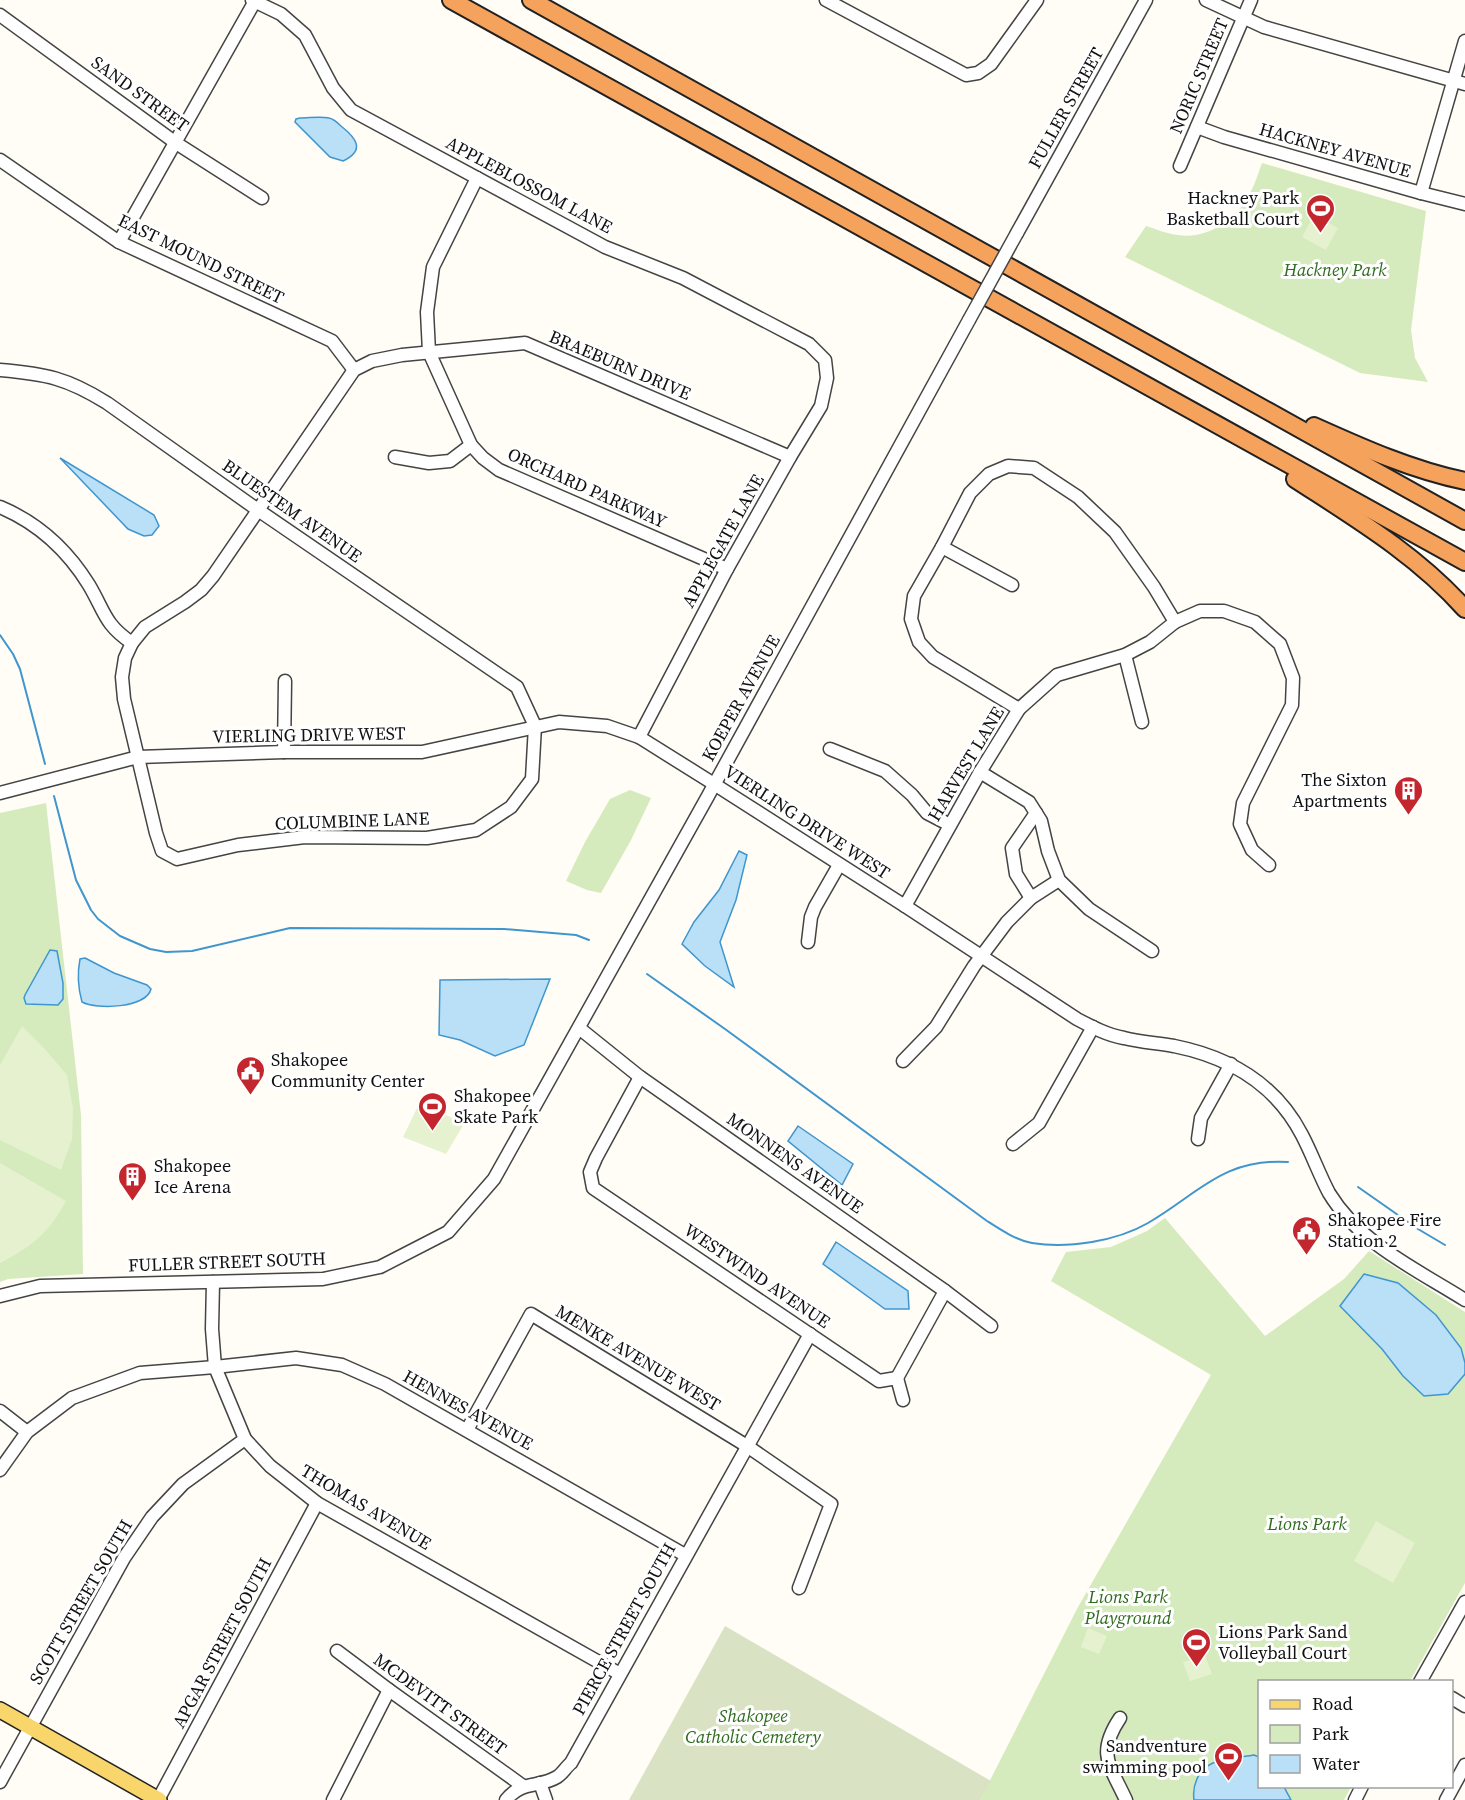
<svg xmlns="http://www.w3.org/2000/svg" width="1465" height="1800" font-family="'Source Serif 4',serif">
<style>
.green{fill:#d5ebbd}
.cemetery{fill:#d9e3c4}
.pitch{fill:#e6f2cf}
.water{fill:#b9e0f7;stroke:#3f96cf;stroke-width:1.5}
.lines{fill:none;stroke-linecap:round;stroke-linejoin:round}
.stream{stroke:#3f96cf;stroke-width:2}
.minor-casing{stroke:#444;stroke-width:15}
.major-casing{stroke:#222;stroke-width:18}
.highway-casing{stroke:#222;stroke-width:20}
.minor{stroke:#fff;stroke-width:12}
.major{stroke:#f9d66b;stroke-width:15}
.highway{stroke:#f5a25d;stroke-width:16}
.minor-bridge-casing{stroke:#444;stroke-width:15;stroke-linecap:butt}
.minor-bridge{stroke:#fff;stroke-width:12}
.labels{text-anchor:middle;stroke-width:6;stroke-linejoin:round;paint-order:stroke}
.street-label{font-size:18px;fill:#111;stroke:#fff}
.poi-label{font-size:18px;fill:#111;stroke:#fff;text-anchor:start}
.park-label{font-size:18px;font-style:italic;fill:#2f6b1f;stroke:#fff}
</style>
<rect width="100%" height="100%" fill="#fffdf5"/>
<!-- green -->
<g class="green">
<path d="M1262,163l164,48 -15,119 4,28 13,24 -68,-9 -235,-116 21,-31c10,3 21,8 32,9 31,5 62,-18 74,-46 4,-8 7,-18 10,-26z"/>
<polygon points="630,790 651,798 631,840 601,893 587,890 566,881 585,842 610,799"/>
<polygon points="46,803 81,1115 83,1274 8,1279 0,1282 0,813"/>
<polygon points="1165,1218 1265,1336 1344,1279 1369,1251 1465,1312 1465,1583 1410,1681 1260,1682 1260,1786 1351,1787 1344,1800 980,1800 1078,1607 1211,1375 1051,1281 1066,1252 1111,1247 1147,1231"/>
</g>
<!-- cemetery -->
<polygon class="cemetery" points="725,1626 991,1781 980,1800 629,1800"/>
<!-- pitch -->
<g class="pitch">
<polygon points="1314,215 1338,228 1326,250 1302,237"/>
<polygon points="22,1026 44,1048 67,1075 73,1109 72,1139 61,1170 0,1140 0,1065"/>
<polygon points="420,1102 464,1124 446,1154 403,1137"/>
<path d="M0,1163l66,38c-17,32 -35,46 -66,62z"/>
<polygon points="1376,1521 1415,1543 1393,1583 1354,1561"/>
<polygon points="1088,1628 1107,1636 1099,1654 1081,1647"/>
<polygon points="1205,1656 1212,1674 1190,1681 1183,1662"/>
</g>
<!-- water -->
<g class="water">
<path d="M300,118c9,0 21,-2 29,0 5,1 9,5 12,8 15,12 25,24 2,35l-13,-4 -35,-35 1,-3z"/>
<polygon points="60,458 154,515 159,526 152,535 144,536 128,529"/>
<polygon points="739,851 747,855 736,900 720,942 734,987 705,966 682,944 694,922 719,890"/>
<polygon points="50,950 57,951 63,983 63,999 58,1005 26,1004 24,998 25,995"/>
<path d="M85,958l29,15 33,12 4,4c-5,19 -54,21 -69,13 -4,-14 -5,-28 -2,-43z"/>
<polygon points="550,979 524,1045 495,1056 460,1040 439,1035 440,980"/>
<polygon points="798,1126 853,1164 842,1185 788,1141"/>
<polygon points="836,1242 908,1291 909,1309 885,1309 823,1264"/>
<polygon points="1364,1274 1398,1283 1436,1315 1461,1348 1465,1363 1465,1374 1448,1394 1424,1396 1403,1376 1382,1349 1340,1306"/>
<path d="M1254,1755l5,2 1,29 24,1 7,13h-97c-2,-14 4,-30 17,-36 9,-5 32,-7 43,-9z"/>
</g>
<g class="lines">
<!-- stream -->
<g class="stream">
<polyline points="0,635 13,654 20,669 45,764"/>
<polyline points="54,796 76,880 91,910 98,919 120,936 150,949 166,952 192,951 290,928 504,929 576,935 589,940"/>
<path d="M647,974l78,55 262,192c14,9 29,19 45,22 36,6 85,-2 116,-20 50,-29 75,-65 140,-61"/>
<polyline points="1358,1187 1418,1229 1445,1245"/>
</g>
<defs>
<g id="minor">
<polyline points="252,0 281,14 305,35 333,88 351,110 605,247 683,278 809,344 825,360 827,378 821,406 790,457 727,569 639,737"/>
<polyline points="826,0 966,75 978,73 991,64 1037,0"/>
<polyline points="1206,0 1264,27 1465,84"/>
<polyline points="0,15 176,143 262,198"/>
<polyline points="1197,127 1224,137 1421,193 1465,204"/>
<polyline points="0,160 119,242 332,341 354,370"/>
<polyline points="1180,166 1251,0"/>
<polyline points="477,178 433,267 427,312 429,352 471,445 483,458 499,470 727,569"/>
<polyline points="1421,193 1465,41"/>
<polyline points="1017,233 1146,0"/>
<polyline points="119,242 255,1"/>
<path d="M0,370c46,4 67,8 107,33l151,107 259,177 18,39 -3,53 -21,28 -35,23 -49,8 -122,-1 -67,8 -61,14 -15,-8 -6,-18 -32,-134 -2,-22 3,-19 7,-15 13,-16 40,-25 16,-12 12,-14 141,-206 18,-9 30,-6 123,-12 265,114"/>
<polyline points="395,457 429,463 450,461 471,445"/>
<path d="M0,507c38,16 68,44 89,78 16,27 15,39 43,58"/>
<polyline points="942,547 1012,585"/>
<polyline points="1125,655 1142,722"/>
<polyline points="1019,709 933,657 919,642 911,619 914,596 942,547 970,493 989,474 1008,466 1034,468 1078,497 1115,532 1154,587 1175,622"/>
<polyline points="830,749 885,771 912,795 927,813 950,825"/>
<polyline points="284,752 285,681"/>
<polyline points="980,772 1029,802 1041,821 1048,851 1059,880 1089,909 1152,951"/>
<path d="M0,793l138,-36 146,-5h138l137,-30 48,4 32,11 75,47 191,122 172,113c15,8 30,16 47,19 16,4 33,5 50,8 55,11 101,37 128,89 10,19 17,39 27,58 31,51 87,76 136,107"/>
<polyline points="1031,898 1016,874 1012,848 1036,813"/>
<polyline points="905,906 980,772 1019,709 1057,675 1125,655 1150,642 1175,622 1200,611 1224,611 1255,622 1280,644 1293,678 1292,705 1243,803 1240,824 1252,850 1269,865"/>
<polyline points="808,942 811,917 815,907 839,865"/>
<polyline points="579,1028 640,1077 945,1291 991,1326"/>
<polyline points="903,1061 936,1027 974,966 1007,922 1031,898 1059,880"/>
<polyline points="640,1077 596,1158 590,1172 593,1188 879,1381 897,1378 903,1400"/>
<polyline points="1198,1139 1201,1118 1231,1064"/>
<polyline points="1013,1144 1039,1123 1093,1027"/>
<polyline points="213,1282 212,1329 215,1367 245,1439 270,1466 317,1503 620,1674"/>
<polyline points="0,1296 40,1286 323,1279 380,1267 448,1232 494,1179 708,796 969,320"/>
<polyline points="897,1378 945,1291"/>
<polyline points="0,1411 27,1432"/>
<polyline points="467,1430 531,1314 747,1446 831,1504 799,1588"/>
<polyline points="0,1470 27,1432 72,1398 140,1373 215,1367 296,1358 342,1365 385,1384 685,1555"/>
<polyline points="337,1651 389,1690 523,1786"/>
<polyline points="1420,1682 1465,1602"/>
<polyline points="1452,1698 1465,1706"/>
<path d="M1120,1718c-24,36 -10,47 6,82"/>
<polyline points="0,1782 124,1558 152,1517 183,1484 245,1439"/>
<polyline points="540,1783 546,1800"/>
<polyline points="158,1800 317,1503"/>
<polyline points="333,1800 389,1690"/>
<path d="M506,1800c16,-20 33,-12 51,-23 5,-3 9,-10 14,-14l239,-429"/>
<polyline points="1355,1800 1362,1786"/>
<polyline points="1446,1800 1465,1765"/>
</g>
<polyline id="major" points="0,1710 159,1800"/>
<g id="highway">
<polyline points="451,0 1465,562"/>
<polyline points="531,0 1465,521"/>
<path d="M1314,426c49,22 98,44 151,55"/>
<path d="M1295,479c60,39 122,76 170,130"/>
</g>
</defs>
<!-- minor casing -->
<use href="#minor" class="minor-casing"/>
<!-- major casing -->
<use href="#major" class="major-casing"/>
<!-- highway casing -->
<use href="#highway" class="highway-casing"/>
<!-- minor -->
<use href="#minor" class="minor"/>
<!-- major -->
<use href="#major" class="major"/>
<!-- highway -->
<use href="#highway" class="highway"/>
<defs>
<polyline id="minor-bridge" points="969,320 1017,233"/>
</defs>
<!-- minor-bridge casing -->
<use href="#minor-bridge" class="minor-bridge-casing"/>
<!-- minor-bridge -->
<use href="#minor-bridge" class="minor-bridge"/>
</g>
<!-- icons -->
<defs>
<symbol id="stadium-pin" viewBox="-11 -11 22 30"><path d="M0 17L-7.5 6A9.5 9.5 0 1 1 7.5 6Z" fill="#c4262e" stroke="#fff"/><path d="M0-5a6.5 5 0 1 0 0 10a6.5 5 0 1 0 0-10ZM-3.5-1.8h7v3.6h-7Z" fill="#fff"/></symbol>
<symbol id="building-pin" viewBox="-11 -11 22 30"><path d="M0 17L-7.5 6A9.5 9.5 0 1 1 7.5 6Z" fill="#c4262e" stroke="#fff"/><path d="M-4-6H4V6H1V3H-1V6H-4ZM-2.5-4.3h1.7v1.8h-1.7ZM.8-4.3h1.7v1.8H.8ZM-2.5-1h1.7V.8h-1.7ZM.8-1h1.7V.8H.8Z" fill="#fff"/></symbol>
<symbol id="civic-pin" viewBox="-11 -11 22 30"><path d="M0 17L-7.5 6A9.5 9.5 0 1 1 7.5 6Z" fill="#c4262e" stroke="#fff"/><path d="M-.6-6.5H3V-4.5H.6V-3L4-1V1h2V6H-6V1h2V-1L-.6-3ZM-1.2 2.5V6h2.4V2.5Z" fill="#fff"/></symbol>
</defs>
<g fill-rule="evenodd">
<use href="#stadium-pin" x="1304" y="192" width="33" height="45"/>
<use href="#building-pin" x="1392" y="774" width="33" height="45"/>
<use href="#civic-pin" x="234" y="1054" width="33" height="45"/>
<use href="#stadium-pin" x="416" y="1090" width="33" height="45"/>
<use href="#building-pin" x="116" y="1160" width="33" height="45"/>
<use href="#civic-pin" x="1290" y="1214" width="33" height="45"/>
<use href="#stadium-pin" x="1180" y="1626" width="33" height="45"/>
<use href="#stadium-pin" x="1212" y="1740" width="33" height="45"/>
</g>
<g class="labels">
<!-- street labels -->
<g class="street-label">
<text transform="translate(1199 76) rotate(-67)" y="6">NORIC STREET</text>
<text transform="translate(140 94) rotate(36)" y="6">SAND STREET</text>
<text transform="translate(1066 108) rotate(-61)" y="6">FULLER STREET</text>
<text transform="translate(1335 150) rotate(16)" y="6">HACKNEY AVENUE</text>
<text transform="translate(529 185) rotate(28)" y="6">APPLEBLOSSOM LANE</text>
<text transform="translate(201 259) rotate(26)" y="6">EAST MOUND STREET</text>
<text transform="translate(620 365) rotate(23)" y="6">BRAEBURN DRIVE</text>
<text transform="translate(587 488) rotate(24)" y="6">ORCHARD PARKWAY</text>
<text transform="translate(292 511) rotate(35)" y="6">BLUESTEM AVENUE</text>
<text transform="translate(723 541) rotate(-61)" y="6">APPLEGATE LANE</text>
<text transform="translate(741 698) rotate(-61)" y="6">KOEPER AVENUE</text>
<text transform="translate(309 735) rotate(-1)" y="6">VIERLING DRIVE WEST</text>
<text transform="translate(966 764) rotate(-59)" y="6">HARVEST LANE</text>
<text transform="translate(352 821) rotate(-2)" y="6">COLUMBINE LANE</text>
<text transform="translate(807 822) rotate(33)" y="6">VIERLING DRIVE WEST</text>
<text transform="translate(795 1163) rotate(35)" y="6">MONNENS AVENUE</text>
<text transform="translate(227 1262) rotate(-2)" y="6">FULLER STREET SOUTH</text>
<text transform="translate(757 1276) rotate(34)" y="6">WESTWIND AVENUE</text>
<text transform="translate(638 1358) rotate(31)" y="6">MENKE AVENUE WEST</text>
<text transform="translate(468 1410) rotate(29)" y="6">HENNES AVENUE</text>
<text transform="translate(366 1507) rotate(31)" y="6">THOMAS AVENUE</text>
<text transform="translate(81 1602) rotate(-60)" y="6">SCOTT STREET SOUTH</text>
<text transform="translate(624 1629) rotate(-61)" y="6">PIERCE STREET SOUTH</text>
<text transform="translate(222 1643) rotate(-62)" y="6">APGAR STREET SOUTH</text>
<text transform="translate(440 1704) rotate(36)" y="6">MCDEVITT STREET</text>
</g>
<!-- poi labels -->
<g class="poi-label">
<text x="1299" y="204" text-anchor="end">Hackney Park<tspan x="1299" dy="21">Basketball Court</tspan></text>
<text x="1387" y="786" text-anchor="end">The Sixton<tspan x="1387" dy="21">Apartments</tspan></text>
<text x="271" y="1066">Shakopee<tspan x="271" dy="21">Community Center</tspan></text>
<text x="454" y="1102">Shakopee<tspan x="454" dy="21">Skate Park</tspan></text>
<text x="154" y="1172">Shakopee<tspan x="154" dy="21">Ice Arena</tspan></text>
<text x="1328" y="1226">Shakopee Fire<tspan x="1328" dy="21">Station 2</tspan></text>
<text x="1218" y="1638">Lions Park Sand<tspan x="1218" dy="21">Volleyball Court</tspan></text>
<text x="1207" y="1752" text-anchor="end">Sandventure<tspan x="1207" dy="21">swimming pool</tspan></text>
</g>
<!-- park labels -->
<g class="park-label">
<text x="1335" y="276">Hackney Park</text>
<text x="1307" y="1530">Lions Park</text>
<text x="1128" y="1603">Lions Park<tspan x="1128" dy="21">Playground</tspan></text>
<text x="753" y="1722">Shakopee<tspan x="753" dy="21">Catholic Cemetery</tspan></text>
</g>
</g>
<!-- legend -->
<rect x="1258" y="1680" width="195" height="108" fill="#ffffff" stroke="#a0a0a0" stroke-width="1.5"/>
<rect x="1270" y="1700" width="30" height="9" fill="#f9d66b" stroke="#a0a0a0" stroke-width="1.5"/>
<text x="1312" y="1710" font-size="18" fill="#111111">Road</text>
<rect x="1270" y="1725" width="30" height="18" fill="#d5ebbd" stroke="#a0a0a0" stroke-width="1.5"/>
<text x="1312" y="1740" font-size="18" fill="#111111">Park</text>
<rect x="1270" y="1755" width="30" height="18" fill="#b9e0f7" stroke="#a0a0a0" stroke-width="1.5"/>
<text x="1312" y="1770" font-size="18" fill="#111111">Water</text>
</svg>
